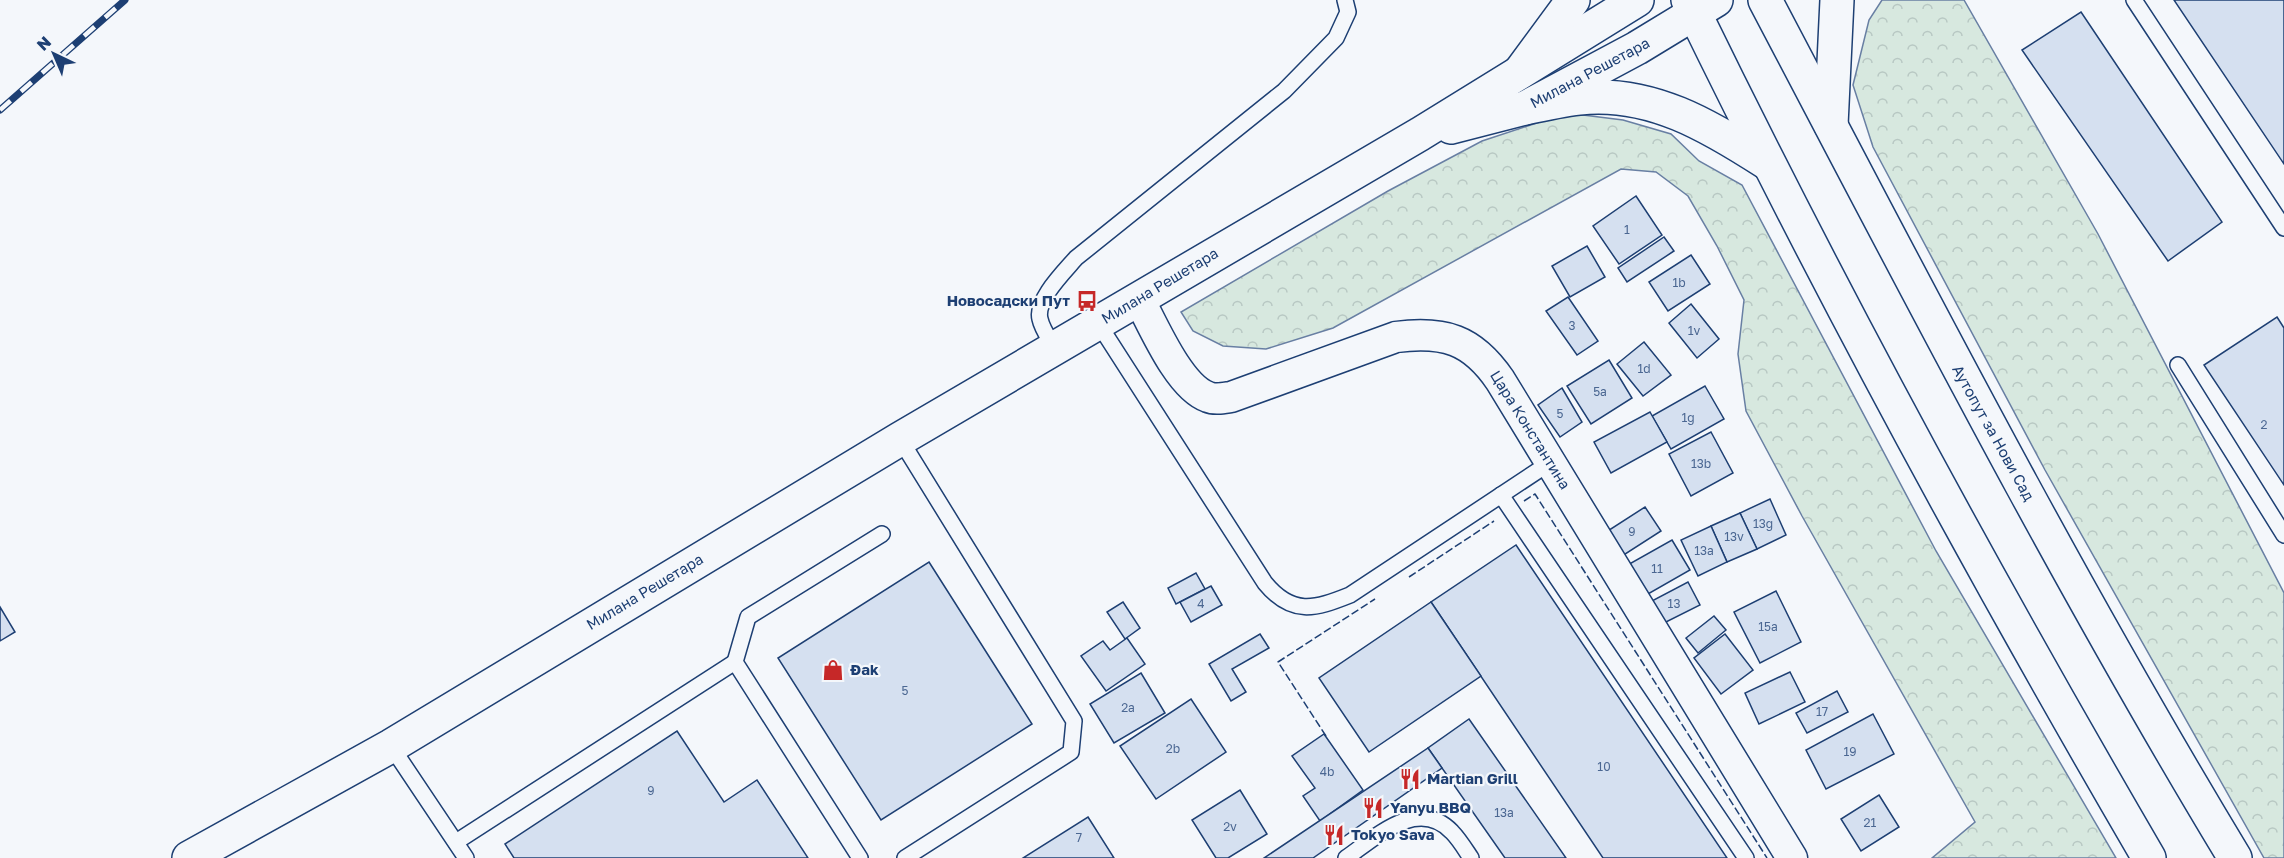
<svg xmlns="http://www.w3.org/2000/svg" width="2284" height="858" font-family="'Golos Text',sans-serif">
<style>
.forest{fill:url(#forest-crowns);stroke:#687fa3;stroke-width:1.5}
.building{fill:#d5e0f0;stroke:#1d3f73;stroke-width:1.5}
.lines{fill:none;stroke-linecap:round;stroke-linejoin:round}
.lane-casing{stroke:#1d3f73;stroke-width:18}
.street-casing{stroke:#1d3f73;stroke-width:33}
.secondary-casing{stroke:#1d3f73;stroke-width:36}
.primary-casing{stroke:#1d3f73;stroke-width:36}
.lane{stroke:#f4f7fb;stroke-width:15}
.street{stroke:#f4f7fb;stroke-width:30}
.secondary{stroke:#f4f7fb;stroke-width:33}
.primary{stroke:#f4f7fb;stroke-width:33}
.rail-casing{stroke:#1d3f73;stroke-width:7}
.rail{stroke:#f4f7fb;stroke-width:4.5;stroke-dasharray:14;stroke-linecap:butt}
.fence{stroke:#1d3f73;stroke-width:1.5;stroke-dasharray:8 3;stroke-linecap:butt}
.labels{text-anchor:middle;stroke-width:4.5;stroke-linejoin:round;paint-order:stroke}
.number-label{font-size:12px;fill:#4b6792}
.street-label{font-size:15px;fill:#1d3f73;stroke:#f4f7fb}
.poi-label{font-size:15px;font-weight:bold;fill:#1d3f73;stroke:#f4f7fb;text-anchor:start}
</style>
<defs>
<pattern id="forest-crowns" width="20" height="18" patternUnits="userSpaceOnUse" patternTransform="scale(1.5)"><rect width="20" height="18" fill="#d7e8df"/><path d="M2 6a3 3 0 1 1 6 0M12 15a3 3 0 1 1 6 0" fill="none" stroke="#b8c8c3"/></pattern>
</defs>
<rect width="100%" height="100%" fill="#f4f7fb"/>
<!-- forest -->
<g class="forest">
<polygon points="1882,0 1964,0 2098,234 2284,593 2284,858 2264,858 2045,470 1873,147 1853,85 1869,20"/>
<polygon points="1567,113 1623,120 1671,134 1699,161 1742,185 1936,551 2116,858 1932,858 1975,822 1802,516 1746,411 1738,354 1744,300 1717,246 1688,196 1656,172 1621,169 1333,328 1266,349 1223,346 1193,331 1181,312 1388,191 1482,141"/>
</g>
<!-- building -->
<g class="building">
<polygon points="2174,0 2284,0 2284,164"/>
<polygon points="2081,12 2222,222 2168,261 2022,50"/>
<polygon points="1636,196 1662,235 1619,264 1593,226"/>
<polygon points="1664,237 1674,251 1627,282 1618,268"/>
<polygon points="1587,246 1605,277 1570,297 1552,266"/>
<polygon points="1691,255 1710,284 1668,311 1649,282"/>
<polygon points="1568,297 1598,341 1577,355 1546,311"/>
<polygon points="1691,304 1719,339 1697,358 1669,323"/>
<polygon points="2277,317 2284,328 2284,485 2204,365"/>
<polygon points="1644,342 1671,375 1643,396 1617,364"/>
<polygon points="1609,360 1632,398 1591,424 1567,386"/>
<polygon points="1705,386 1724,419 1671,449 1652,416"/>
<polygon points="1562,388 1582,422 1560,437 1538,405"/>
<polygon points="1650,412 1667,442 1611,473 1594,442"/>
<polygon points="1711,432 1733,473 1691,496 1669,454"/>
<polygon points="1770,499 1786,535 1757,549 1740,513"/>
<polygon points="1645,507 1661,531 1619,558 1603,534"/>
<polygon points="1740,513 1757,549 1727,562 1711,526"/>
<polygon points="1711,526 1727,562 1698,576 1681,540"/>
<polygon points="1672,540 1690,570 1641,598 1624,567"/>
<polygon points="1516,545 1727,858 1603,858 1431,602"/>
<polygon points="929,562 1032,724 881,820 778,658"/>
<polygon points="1196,573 1205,589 1176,604 1168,588"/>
<polygon points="1688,582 1700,605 1660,625 1648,603"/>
<polygon points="1211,586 1222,605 1191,622 1180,602"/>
<polygon points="1776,591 1801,642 1760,663 1734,612"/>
<polygon points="1123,602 1140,628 1125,639 1107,612"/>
<polygon points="1431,602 1481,676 1369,752 1319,678"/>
<polygon points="0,607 15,632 0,641"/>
<polygon points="1714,616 1726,630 1698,653 1686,638"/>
<polygon points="1260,634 1269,648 1232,669 1246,692 1231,701 1209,664"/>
<polygon points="1725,634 1753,670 1721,694 1694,658"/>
<polygon points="1127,638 1145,664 1106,691 1081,656 1103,641 1110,650"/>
<polygon points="1790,672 1805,702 1759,724 1745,693"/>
<polygon points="1141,673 1165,713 1114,743 1090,704"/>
<polygon points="1837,691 1848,712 1807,733 1796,713"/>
<polygon points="1191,699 1226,752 1156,799 1120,746"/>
<polygon points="1873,714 1894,754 1826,789 1806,750"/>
<polygon points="1469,719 1566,858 1505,858 1428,748"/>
<polygon points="677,731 724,802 757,780 808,858 514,858 505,844"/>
<polygon points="1324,734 1363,790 1320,821 1303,796 1315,788 1292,756"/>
<polygon points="1428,748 1442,768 1313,858 1264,858"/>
<polygon points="1240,790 1267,834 1228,858 1216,858 1192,820"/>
<polygon points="1879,795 1899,827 1861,851 1841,819"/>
<polygon points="1088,817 1114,858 1023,858"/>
</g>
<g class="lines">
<defs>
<g id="lane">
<polyline points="2134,0 2284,228"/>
<path d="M1098,323l167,260c27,33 50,26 85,12l201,-133"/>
<path d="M1055,349c-5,-9 -13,-20 -15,-30 -5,-19 25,-48 36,-61l208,-167 52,-53 12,-26 -3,-12"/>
<polyline points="2178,365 2284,535"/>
<polyline points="900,439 1074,721 1071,752 905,858"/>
<polyline points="1501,495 1746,858"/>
<polyline points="391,746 466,858"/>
<polyline points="456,842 735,662"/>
<polyline points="860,858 735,662 748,617 882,534"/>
<path d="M1346,858c29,-20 72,-62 106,-26 7,7 13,17 19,26"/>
</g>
<path id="street" d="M1139,299c14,26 40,88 69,98 7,3 16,1 23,0l165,-60c48,-6 76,2 104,43l292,478"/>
<g id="secondary">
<polyline points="1451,127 1525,108 1637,48 1716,0"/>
<polyline points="189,858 391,746 900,439 1420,134 1637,0"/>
</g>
<g id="primary">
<path d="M1688,0c142,292 297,577 461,858"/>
<path d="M1765,0c152,289 301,579 470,858"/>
<polyline points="1520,72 1573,0"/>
<path d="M1525,108c18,-4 36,-8 54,-10 71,-8 131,28 188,65"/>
<polyline points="1831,125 1837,0"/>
</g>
</defs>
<!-- lane casing -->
<use href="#lane" class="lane-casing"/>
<!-- street casing -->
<use href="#street" class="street-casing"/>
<!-- secondary casing -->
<use href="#secondary" class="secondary-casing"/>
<!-- primary casing -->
<use href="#primary" class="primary-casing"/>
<!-- lane -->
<use href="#lane" class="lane"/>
<!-- street -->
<use href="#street" class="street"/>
<!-- secondary -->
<use href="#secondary" class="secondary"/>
<!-- primary -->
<use href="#primary" class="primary"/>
<defs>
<polyline id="rail" points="0,110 125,0"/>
</defs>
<!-- rail casing -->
<use href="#rail" class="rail-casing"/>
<!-- rail -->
<use href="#rail" class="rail"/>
<!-- fence -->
<g class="fence">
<polyline points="1524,501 1535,494 1767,858"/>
<polyline points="1409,577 1494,521"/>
<polyline points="1326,736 1278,662 1375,599"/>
</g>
</g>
<!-- icons -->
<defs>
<symbol id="bus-bare" viewBox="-9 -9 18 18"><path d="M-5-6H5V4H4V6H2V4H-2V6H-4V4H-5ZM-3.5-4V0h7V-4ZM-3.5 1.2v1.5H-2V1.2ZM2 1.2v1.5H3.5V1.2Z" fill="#c62828" stroke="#f4f7fb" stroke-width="2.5" paint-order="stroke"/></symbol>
<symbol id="shop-bare" viewBox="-9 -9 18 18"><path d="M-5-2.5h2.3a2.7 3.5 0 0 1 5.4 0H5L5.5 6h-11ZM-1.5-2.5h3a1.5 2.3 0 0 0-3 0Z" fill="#c62828" stroke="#f4f7fb" stroke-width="2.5" paint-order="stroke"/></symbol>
<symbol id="restaurant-bare" viewBox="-9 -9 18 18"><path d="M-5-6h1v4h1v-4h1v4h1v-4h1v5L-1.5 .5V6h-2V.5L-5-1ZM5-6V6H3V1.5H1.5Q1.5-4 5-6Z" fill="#c62828" stroke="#f4f7fb" stroke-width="2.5" paint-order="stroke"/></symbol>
</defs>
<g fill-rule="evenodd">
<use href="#bus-bare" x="1072" y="286" width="30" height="30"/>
<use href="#shop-bare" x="818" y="655" width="30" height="30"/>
<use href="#restaurant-bare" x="1395" y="764" width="30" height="30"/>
<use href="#restaurant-bare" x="1358" y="793" width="30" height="30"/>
<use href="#restaurant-bare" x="1319" y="820" width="30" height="30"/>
</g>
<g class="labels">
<!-- number labels -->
<g class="number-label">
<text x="1627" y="234">1</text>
<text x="1679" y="287">1b</text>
<text x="1572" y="330">3</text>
<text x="1694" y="335">1v</text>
<text x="1644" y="373">1d</text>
<text x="1600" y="396">5a</text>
<text x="1560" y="418">5</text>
<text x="1688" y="422">1g</text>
<text x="2264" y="429">2</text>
<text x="1701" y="468">13b</text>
<text x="1763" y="528">13g</text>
<text x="1632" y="536">9</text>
<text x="1734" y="541">13v</text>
<text x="1704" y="555">13a</text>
<text x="1657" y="573">11</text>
<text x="1201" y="608">4</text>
<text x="1674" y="608">13</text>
<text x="1768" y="631">15a</text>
<text x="905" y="695">5</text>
<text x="1128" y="712">2a</text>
<text x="1822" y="716">17</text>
<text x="1173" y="753">2b</text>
<text x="1850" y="756">19</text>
<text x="1604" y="771">10</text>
<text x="1327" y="776">4b</text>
<text x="651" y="795">9</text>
<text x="1504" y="817">13a</text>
<text x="1870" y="827">21</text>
<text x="1230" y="831">2v</text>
<text x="1079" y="842">7</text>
</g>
<!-- street labels -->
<g class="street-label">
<text transform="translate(1590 73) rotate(-28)" y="5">Милана Решетара</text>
<text transform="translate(1160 286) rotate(-31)" y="5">Милана Решетара</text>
<text transform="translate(1530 430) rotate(58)" y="5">Цара Константина</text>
<text transform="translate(1993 433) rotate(61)" y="5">Аутопут за Нови Сад</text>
<text transform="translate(645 592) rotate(-31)" y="5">Милана Решетара</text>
</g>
<!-- poi labels -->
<g class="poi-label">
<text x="1070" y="306" text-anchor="end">Новосадски Пут</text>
<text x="850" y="675">Đak</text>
<text x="1427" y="784">Martian Grill</text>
<text x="1390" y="813">Yanyu BBQ</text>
<text x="1351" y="840">Tokyo Sava</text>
</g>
</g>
<!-- north arrow -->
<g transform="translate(54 54) rotate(316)" stroke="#f4f7fb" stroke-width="4.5" paint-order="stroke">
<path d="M0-4.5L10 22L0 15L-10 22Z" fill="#1d3f73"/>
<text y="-9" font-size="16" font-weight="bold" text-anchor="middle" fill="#1d3f73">N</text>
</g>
</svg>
